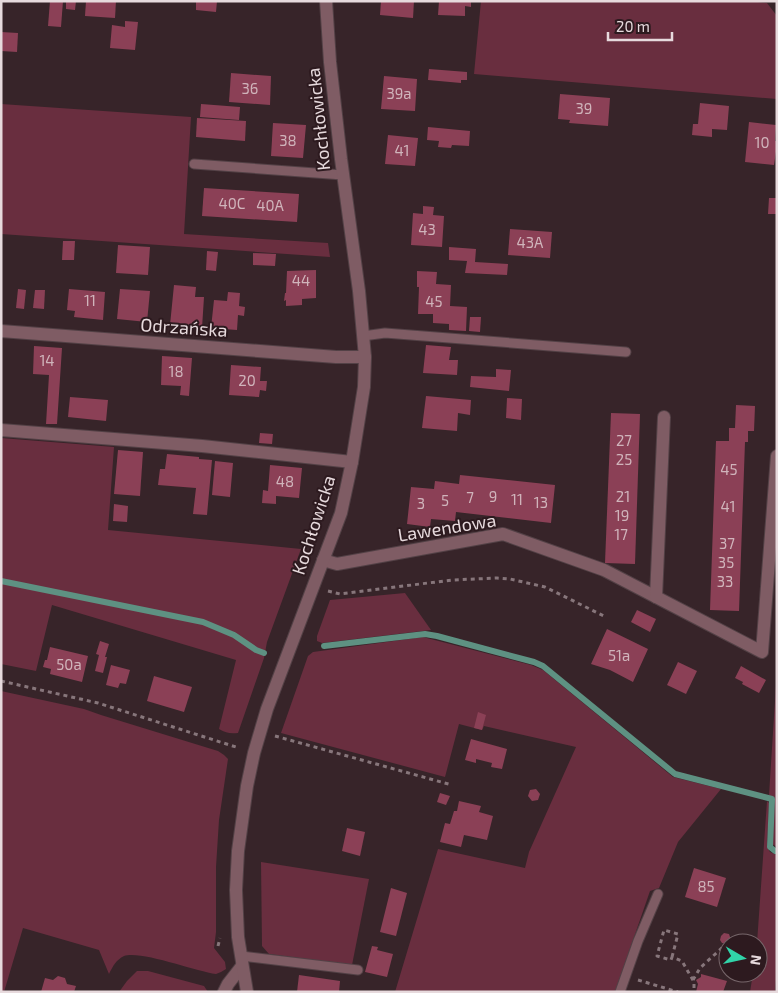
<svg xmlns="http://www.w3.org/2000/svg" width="778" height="993" font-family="'Exo 2',sans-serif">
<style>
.green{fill:#692e3f}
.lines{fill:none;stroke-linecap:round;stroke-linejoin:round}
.stream{stroke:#5e9182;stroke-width:6}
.building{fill:#8b4056}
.service-casing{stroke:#534146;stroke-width:11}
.minor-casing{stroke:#534146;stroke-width:14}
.tertiary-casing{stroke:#534146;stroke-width:14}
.path{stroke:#87767b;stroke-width:3;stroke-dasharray:4 4;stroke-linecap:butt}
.service{stroke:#7f5c64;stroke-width:9}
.minor{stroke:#7f5c64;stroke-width:12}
.tertiary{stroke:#7f5c64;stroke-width:12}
.labels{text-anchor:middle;stroke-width:4;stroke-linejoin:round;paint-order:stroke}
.number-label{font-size:15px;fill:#d0b4bb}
.street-label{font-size:18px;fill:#e7dadd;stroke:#2d1a1f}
</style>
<rect width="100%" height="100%" fill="#372429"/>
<!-- green -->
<g class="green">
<polygon points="481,1 749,1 767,3 777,16 777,99 474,74"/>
<polygon points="1,104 191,117 184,234 328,243 330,257 1,234"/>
<path d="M1,438l113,9 -6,83 193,19 -34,93 -3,16 -26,75c-8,1 -12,0 -19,-4l17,-69 -184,-55 -16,66 -35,-7z"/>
<polygon points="405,593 431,630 322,643 317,641 317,636 330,600"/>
<polygon points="423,637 531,665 543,670 673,777 721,789 678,842 659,888 650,891 615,992 395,992 438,849 525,868 529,852 576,747 484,726 482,730 459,724 445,777 281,733 308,656 313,652"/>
<polygon points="777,670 777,847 772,844 774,799 769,795"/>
<path d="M1,691l83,18 17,6 117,36 6,4 4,4 -9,61 -3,47v65l-2,16 11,14 1,7 -5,3 -5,2c-21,-3 -76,-24 -92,-18 -8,4 -11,10 -15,18l-10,-24 -76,-22 -19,64h-3z"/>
<polygon points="767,801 769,803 767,847 770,852 777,855 777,969 775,992 750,992 753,973 758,973 757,943"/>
<polygon points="261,862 369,879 352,965 269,954 262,946"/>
<polygon points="137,971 148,971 204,986 208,992 119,992 127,981"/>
</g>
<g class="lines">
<!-- stream -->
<g class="stream">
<polyline points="1,581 203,622 234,635 256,650 264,653"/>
<polyline points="324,646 425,634 437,636 534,662 543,666 675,774 772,799 770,847 775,851"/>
</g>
</g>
<!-- building -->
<g class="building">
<polygon points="50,1 63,1 61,27 48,26"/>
<polygon points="66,1 76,1 75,10 66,9"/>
<polygon points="86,1 116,1 115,18 85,16"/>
<polygon points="196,1 217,1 216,12 196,10"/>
<polygon points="381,1 414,1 413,18 380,15"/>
<polygon points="439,1 471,1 471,7 465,6 465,16 438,15"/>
<polygon points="125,21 138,22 135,50 110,48 112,25 125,27"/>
<polygon points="1,32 18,33 17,52 1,51"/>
<polygon points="429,69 467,72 467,80 461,80 461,83 428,80"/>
<polygon points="231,73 271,76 270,105 229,102"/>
<polygon points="384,76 417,79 415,111 381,109"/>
<polygon points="560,94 610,98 608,126 569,123 570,120 558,119"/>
<polygon points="700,103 729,106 727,130 712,129 712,137 692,135 693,124 698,124"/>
<polygon points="201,104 240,107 239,120 200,117"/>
<polygon points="197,118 246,121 245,141 196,137"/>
<polygon points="749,122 776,125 775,141 777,141 777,145 774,165 745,162"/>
<polygon points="273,123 306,125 303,158 271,156"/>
<polygon points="428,127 470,131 469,146 452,145 451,148 438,147 439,141 427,140"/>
<polygon points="388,135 418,138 415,166 385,164"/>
<polygon points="204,188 299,194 297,222 202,216"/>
<polygon points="769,198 777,198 777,214 768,214"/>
<polygon points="423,206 434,207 433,215 444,216 442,247 411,245 413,213 423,214"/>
<polygon points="510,229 552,232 550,258 508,255"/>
<polygon points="63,241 75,241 74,260 62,260"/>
<polygon points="118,245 150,247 148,275 116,273"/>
<polygon points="449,247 476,249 475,262 508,264 507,275 465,273 467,261 449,260"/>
<polygon points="207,251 218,252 216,271 206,270"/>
<polygon points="253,253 276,254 275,266 253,265"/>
<polygon points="316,270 316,298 302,299 302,305 286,306 286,300 284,301 285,293 286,293 287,271"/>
<polygon points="417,271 437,272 436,284 451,285 450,306 467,307 466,331 449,330 449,324 433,323 433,314 418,314 419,287 417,287"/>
<polygon points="174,285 196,287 195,297 204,297 202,328 170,325"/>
<polygon points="18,289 26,290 24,309 16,308"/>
<polygon points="69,289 105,292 103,320 74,317 75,311 67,310"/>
<polygon points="120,289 150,291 147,322 117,319"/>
<polygon points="35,290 45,290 44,309 33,308"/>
<polygon points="228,292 240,293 239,306 245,307 244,316 238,315 237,330 211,328 214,300 227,301"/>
<polygon points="470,317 481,317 480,332 469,331"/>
<polygon points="426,345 451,347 449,360 458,360 457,375 423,373"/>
<polygon points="34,346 62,348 57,424 46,424 49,375 33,374"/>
<polygon points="162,356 192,358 189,396 180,395 181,386 161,385"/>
<polygon points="231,365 261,367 260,381 267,381 266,391 260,390 259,397 229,395"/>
<polygon points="496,369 511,370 509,391 470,387 471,376 496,377"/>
<polygon points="426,396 471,400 470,415 458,413 457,431 422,428"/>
<polygon points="70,397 108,400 106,421 68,417"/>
<polygon points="507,398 522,399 521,420 506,418"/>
<polygon points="736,405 755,406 754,431 748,431 748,442 745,442 739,611 710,610 716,441 729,441 729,428 735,428"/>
<polygon points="611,413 640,414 635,564 605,563"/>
<polygon points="260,433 273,434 272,444 259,443"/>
<polygon points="118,450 143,452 140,496 114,494"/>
<polygon points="167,454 199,457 199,459 212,460 207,515 193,514 196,488 158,485 160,469 165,469"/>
<polygon points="215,461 233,463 230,497 212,495"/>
<polygon points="270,465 302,468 299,498 276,496 276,504 262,503 263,490 268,491"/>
<polygon points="460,475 555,485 551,523 456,512 455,521 431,519 430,527 407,524 411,487 434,489 435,481 459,484"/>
<polygon points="114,504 128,506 127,522 113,521"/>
<polygon points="637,610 656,619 650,632 631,622"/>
<polygon points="607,629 648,649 633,682 610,670 591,664"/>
<polygon points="100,641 109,644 105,657 107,657 103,673 95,671 99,655 96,654"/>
<polygon points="50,647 88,656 82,682 50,674 51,669 43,667 45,660 47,660"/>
<polygon points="678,662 697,671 686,694 667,685"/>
<polygon points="111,665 130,670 126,684 120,683 118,688 106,685"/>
<polygon points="741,666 766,680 759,693 742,684 743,682 735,678"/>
<polygon points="154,676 192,687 184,712 147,701"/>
<polygon points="478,712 486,715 482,730 474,728"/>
<polygon points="471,739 507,749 502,769 491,767 492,763 476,759 476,763 465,760"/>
<polygon points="536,789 540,794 538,800 532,801 528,796 530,790"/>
<polygon points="440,793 450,796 446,805 437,802"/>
<polygon points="459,801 481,806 479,812 493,816 487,840 464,835 461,847 440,842 445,823 450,824 454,811 457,811"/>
<polygon points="347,828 365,832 360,856 342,851"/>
<polygon points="694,868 726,878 717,907 685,897"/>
<polygon points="391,888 407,893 396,936 380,932"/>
<polygon points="724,933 729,934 731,940 728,944 722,943 720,940 721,936"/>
<polygon points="372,946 378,947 377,950 393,954 387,977 365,972"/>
<polygon points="701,974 727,981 723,992 696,992 698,984 696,980 701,977"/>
<polygon points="299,975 340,981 339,992 297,992"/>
<polygon points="58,976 65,978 67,984 76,986 74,992 41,992 45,978 53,980"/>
</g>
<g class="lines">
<defs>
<g id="service">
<polyline points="194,164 343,175"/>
<polyline points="363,336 385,333 626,352"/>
<polyline points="241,956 358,970"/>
<polyline points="620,992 638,941 658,894"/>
</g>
<g id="minor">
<polyline points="1,331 336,357 365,357"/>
<polyline points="1,430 202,446 352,462"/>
<polyline points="323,560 337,564 503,534 604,570 762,652 777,456"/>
<polyline points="656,597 664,417"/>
<polyline points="224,992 228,984 242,966"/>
</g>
<polyline id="tertiary" points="247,992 238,937 236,890 238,851 247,786 254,753 267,709 341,513 352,462 364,387 365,357 359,291 341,159 330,62 326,1"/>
</defs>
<!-- service casing -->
<use href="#service" class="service-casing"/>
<!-- minor casing -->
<use href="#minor" class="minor-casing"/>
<!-- tertiary casing -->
<use href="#tertiary" class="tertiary-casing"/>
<!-- path -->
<g class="path">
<polyline points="328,591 340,594 452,580 497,578 510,579 545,587 604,616"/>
<polyline points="1,681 98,703 239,748"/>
<polyline points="275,736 452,785"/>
<polyline points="218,946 220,938"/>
<polyline points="672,957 678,934 664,930 657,956 671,960 672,957 682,961 694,982 694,992"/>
<polyline points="638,980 678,992"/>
<polyline points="693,980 700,968 724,946 728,947"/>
</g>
<!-- service -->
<use href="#service" class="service"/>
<!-- minor -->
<use href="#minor" class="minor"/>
<!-- tertiary -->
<use href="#tertiary" class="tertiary"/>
</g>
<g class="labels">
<!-- number labels -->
<g class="number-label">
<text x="250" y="94">36</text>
<text x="399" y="99">39a</text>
<text x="584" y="114">39</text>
<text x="288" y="146">38</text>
<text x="762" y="148">10</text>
<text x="402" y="156">41</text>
<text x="232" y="209">40C</text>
<text x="270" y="211">40A</text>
<text x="427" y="235">43</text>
<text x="530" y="248">43A</text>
<text x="301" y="286">44</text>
<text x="90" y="306">11</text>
<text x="434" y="307">45</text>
<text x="47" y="366">14</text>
<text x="176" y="377">18</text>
<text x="247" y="386">20</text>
<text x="624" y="446">27</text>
<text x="624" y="465">25</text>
<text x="729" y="475">45</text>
<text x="285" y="487">48</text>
<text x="493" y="502">9</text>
<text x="623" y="502">21</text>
<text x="470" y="503">7</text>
<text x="517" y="505">11</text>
<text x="445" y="506">5</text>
<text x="541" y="508">13</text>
<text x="421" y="509">3</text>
<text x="728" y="512">41</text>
<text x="622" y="521">19</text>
<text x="621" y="540">17</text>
<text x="727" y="549">37</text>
<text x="726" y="568">35</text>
<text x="725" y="587">33</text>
<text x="619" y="661">51a</text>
<text x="69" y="670">50a</text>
<text x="706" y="892">85</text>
</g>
<!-- street labels -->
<g class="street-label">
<text transform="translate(319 119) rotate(-96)" y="6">Kochłowicka</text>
<text transform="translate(184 328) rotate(4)" y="6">Odrzańska</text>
<text transform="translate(314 525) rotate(-72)" y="6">Kochłowicka</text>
<text transform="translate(447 528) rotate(-9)" y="6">Lawendowa</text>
</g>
</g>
<!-- border -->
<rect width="778" height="993" fill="none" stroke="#e7dadd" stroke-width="5"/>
<!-- north arrow -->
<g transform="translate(743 958) rotate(99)"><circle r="24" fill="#2d1a1f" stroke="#77676b"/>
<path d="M0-4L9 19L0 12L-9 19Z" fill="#31d4a9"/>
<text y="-8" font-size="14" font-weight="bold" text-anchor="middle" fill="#e7dadd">N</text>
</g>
<!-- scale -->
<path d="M608 32v8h64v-8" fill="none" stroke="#e7dadd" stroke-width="2.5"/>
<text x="616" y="32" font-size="15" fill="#e7dadd" stroke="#2d1a1f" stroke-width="4" paint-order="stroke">20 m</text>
</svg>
